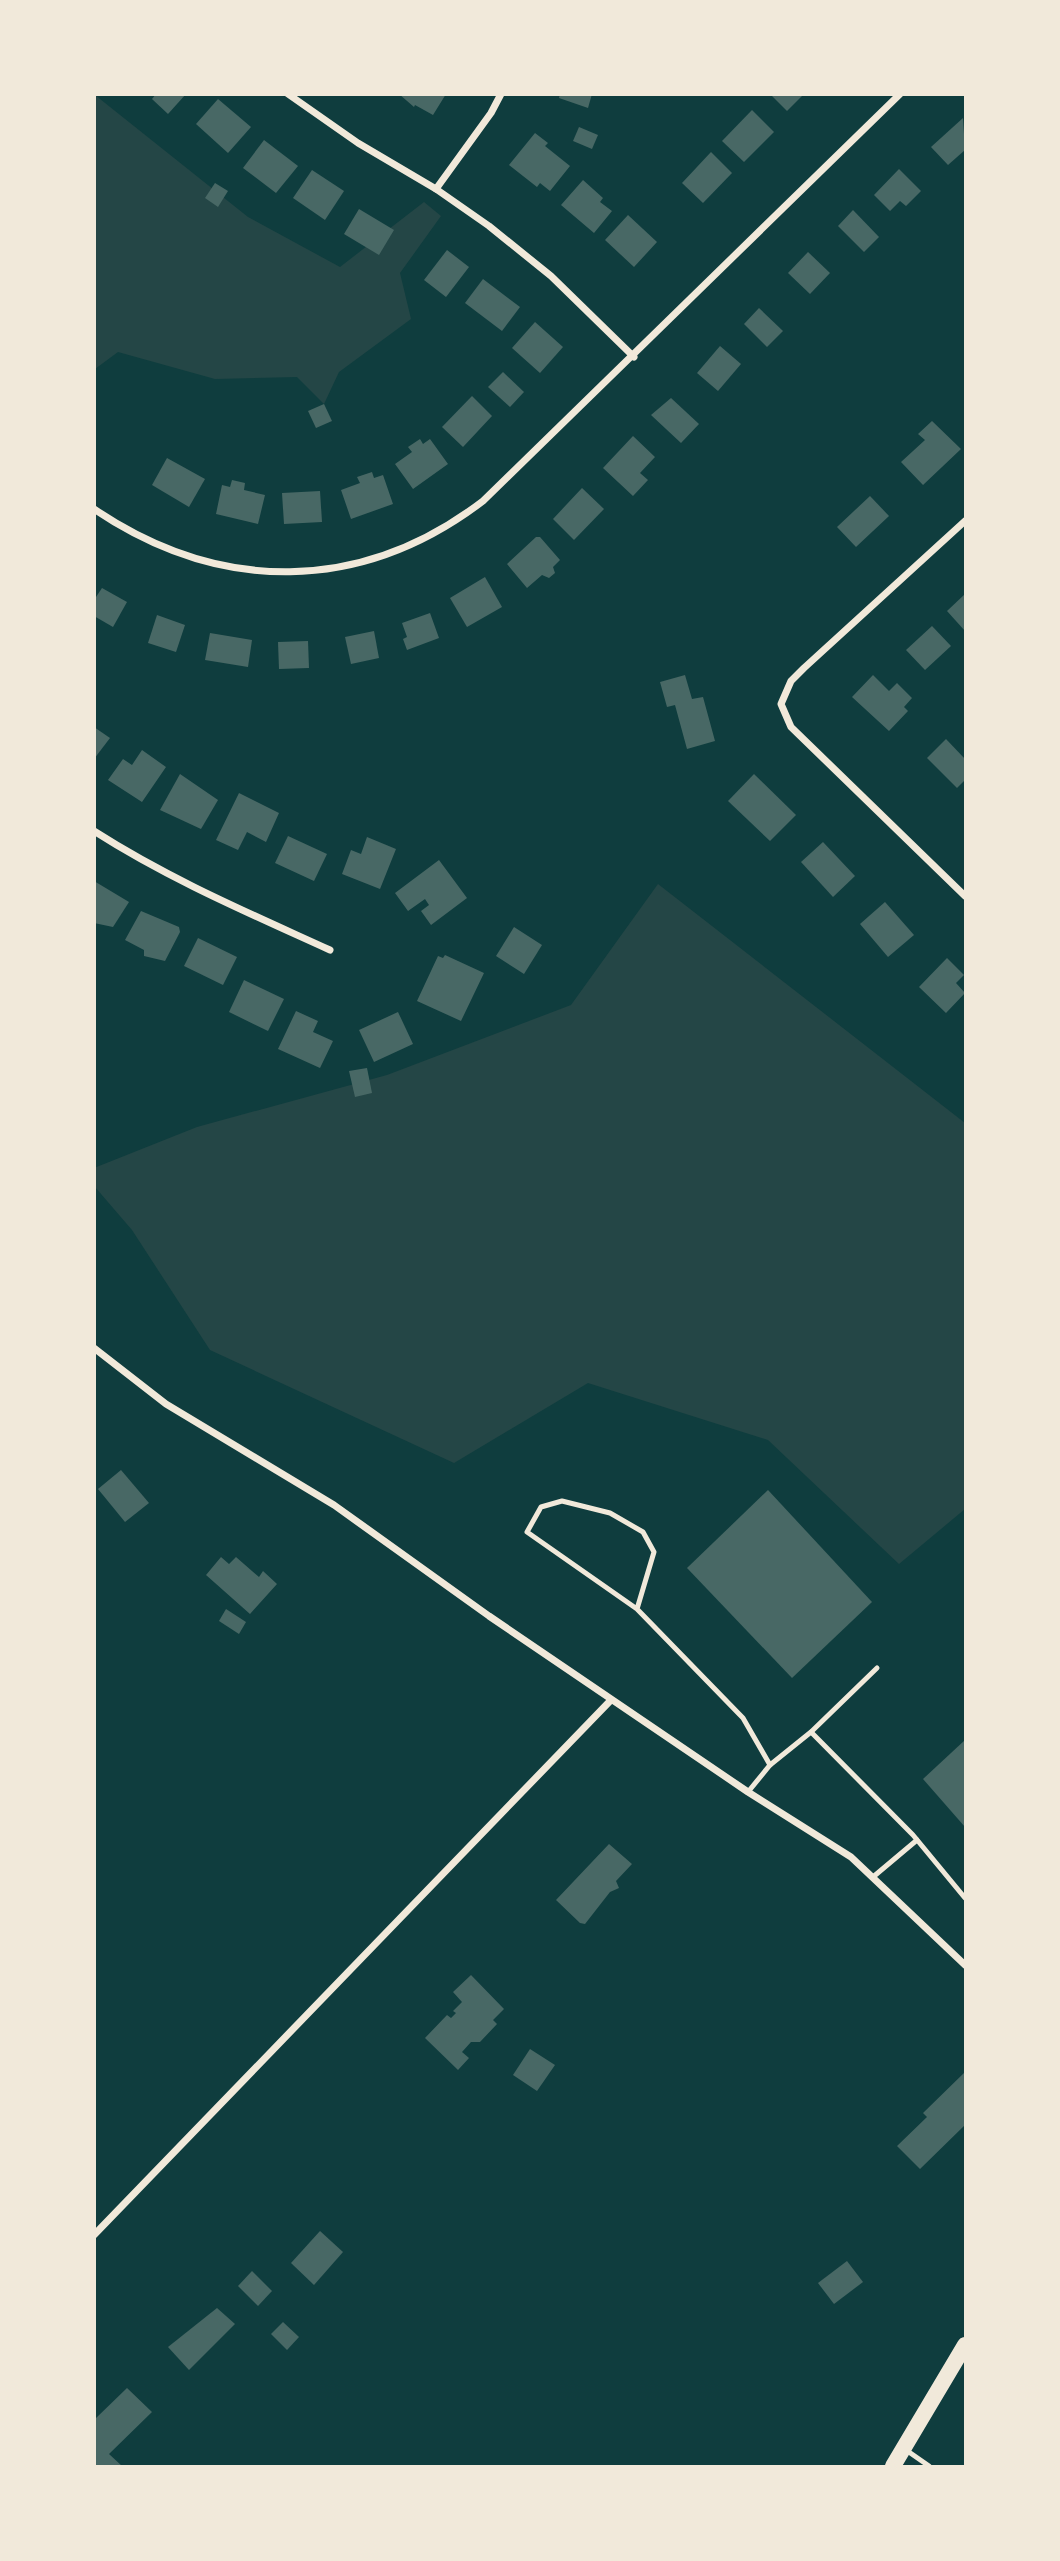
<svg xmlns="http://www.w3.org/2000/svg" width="1060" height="2561" font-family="Poppins,sans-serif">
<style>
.green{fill:#244646}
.building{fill:#486865}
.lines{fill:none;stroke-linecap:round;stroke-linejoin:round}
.service{stroke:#f1e9da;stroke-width:5}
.minor{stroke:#f1e9da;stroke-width:7}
.primary{stroke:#f1e9da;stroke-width:16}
</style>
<rect width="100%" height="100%" fill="#0f3d3e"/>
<!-- green -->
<g class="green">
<polygon points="95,95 248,217 340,267 424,202 441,216 400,273 411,319 339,372 324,404 297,377 215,379 118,352 95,369"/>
<polygon points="658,884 965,1123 965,1509 899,1564 768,1440 588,1383 454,1463 210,1350 132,1230 95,1187 94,1168 197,1127 387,1075 571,1005"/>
</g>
<!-- building -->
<g class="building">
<polygon points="156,94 186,94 168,114 152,99"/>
<polygon points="399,94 446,94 433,115 415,105 414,107"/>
<polygon points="560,94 592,94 588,108 559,98"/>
<polygon points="770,94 804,94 787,111"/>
<polygon points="218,99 251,127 228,153 196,124"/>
<polygon points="752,110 774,132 744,162 722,141"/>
<polygon points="963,118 965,150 948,165 931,147"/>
<polygon points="579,127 598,135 592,149 573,141"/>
<polygon points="535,133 548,143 545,146 570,166 550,191 540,183 537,187 509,165"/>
<polygon points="264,140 298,166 276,193 243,168"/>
<polygon points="711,152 732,173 703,203 682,183"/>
<polygon points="899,169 921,191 906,206 900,201 890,211 874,195"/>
<polygon points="312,170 344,191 325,220 293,198"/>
<polygon points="583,180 603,198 600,202 612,211 594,233 561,205"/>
<polygon points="215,183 228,191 218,207 205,198"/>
<polygon points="359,209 394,230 379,255 344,234"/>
<polygon points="853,210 879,237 864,252 838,226"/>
<polygon points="628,215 657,242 634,267 605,240"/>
<polygon points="447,250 469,267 446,297 424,280"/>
<polygon points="808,252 830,273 810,294 788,273"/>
<polygon points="483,279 520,307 502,331 465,303"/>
<polygon points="759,308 783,331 767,347 744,324"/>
<polygon points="535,322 563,347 540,373 512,348"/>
<polygon points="720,346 741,364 718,391 697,373"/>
<polygon points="503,372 524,392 510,407 488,387"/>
<polygon points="472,396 492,416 463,447 442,427"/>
<polygon points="671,398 699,424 681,443 651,415"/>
<polygon points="324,404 332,421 316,428 308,411"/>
<polygon points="932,421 961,449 923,485 901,462 925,440 918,434"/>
<polygon points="633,436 655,457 640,473 648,480 633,496 603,468"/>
<polygon points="420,439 423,444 430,439 448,464 413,489 395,464 412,452 408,447"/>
<polygon points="167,458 205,479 189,507 152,485"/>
<polygon points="372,472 374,478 383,475 393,504 351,519 341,490 360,483 357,477"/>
<polygon points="232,480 245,483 244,490 265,495 258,524 216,514 222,485 230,487"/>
<polygon points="582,488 604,509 574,540 553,519"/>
<polygon points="320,491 322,522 284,524 282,493"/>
<polygon points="870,496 889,516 856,547 837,527"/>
<polygon points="536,537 540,537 560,560 553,567 555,573 549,578 542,575 527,588 507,564"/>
<polygon points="485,577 502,607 467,627 450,598"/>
<polygon points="102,588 127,602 113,627 94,616 94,600"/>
<polygon points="965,594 965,631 947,611"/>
<polygon points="430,613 439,638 407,650 403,639 407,637 402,623"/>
<polygon points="157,615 185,625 176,652 148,643"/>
<polygon points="932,626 951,646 925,670 906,650"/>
<polygon points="374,631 379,658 351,664 345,637"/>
<polygon points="210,633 252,640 248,667 205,660"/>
<polygon points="308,641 309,668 279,669 278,642"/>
<polygon points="685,675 692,699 703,697 715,741 687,749 675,705 667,707 660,682"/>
<polygon points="873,675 889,691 897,683 912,698 904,707 908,711 889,731 852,697"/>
<polygon points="94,727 110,738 94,759"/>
<polygon points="946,739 965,759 965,780 957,788 927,758"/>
<polygon points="142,750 166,767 142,802 108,780 123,759 132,765"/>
<polygon points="180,774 218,800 201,829 160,810"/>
<polygon points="754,774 796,815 770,841 728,801"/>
<polygon points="239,793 279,813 266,842 247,832 238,850 216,840"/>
<polygon points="288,836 327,854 314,881 275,863"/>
<polygon points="367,837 396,849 380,889 342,874 351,850 361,854"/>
<polygon points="823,842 855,876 833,897 801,862"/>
<polygon points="439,860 467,898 431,925 421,911 429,905 425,899 408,911 395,893"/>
<polygon points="94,881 129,902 113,927 94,923"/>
<polygon points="885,902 914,935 888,957 860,924"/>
<polygon points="141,911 179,927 180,932 165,961 144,956 144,950 125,940"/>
<polygon points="514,927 542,945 524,974 496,956"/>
<polygon points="198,938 237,957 223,985 184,966"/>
<polygon points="445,955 484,973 461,1021 417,1001 438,956 443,958"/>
<polygon points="947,958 964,975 956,983 965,993 946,1013 919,987"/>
<polygon points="244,980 284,999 268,1031 229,1012"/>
<polygon points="296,1011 318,1021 313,1032 333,1041 320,1068 278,1049"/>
<polygon points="398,1012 413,1044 374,1062 359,1030"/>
<polygon points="367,1068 372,1093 355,1097 349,1071"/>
<polygon points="121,1470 149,1503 125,1522 98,1489"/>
<polygon points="768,1490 872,1602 792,1678 687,1568"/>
<polygon points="221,1557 229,1564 236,1557 259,1577 263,1571 277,1584 250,1614 206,1575"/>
<polygon points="226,1609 246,1622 239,1634 219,1621"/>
<polygon points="965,1740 965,1827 923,1779"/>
<polygon points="609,1844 632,1864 616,1881 619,1888 610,1892 585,1924 580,1923 556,1900"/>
<polygon points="471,1975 504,2009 493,2020 497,2024 480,2042 471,2042 462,2052 469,2058 458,2070 425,2038 447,2015 451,2018 456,2013 453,2011 462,2002 453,1992"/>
<polygon points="530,2049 555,2065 537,2091 513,2075"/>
<polygon points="965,2072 965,2125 920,2169 897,2146 927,2117 923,2113"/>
<polygon points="320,2231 343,2252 314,2285 291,2263"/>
<polygon points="847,2261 863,2282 834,2304 818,2283"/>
<polygon points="252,2271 272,2291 258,2306 238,2286"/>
<polygon points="217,2308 235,2324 189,2370 168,2347"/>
<polygon points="283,2322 299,2337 287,2350 271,2334"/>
<polygon points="127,2388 152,2412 109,2454 122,2466 94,2466 94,2420"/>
</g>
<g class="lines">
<!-- service -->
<g class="service">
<polyline points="637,1609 654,1552 643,1532 610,1513 562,1501 541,1507 527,1532 637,1609 743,1718 770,1765"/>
<polyline points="811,1732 877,1668"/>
<polyline points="748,1792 770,1765 811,1732 913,1835 965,1898"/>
<polyline points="873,1877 917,1840"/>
<polyline points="906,2450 929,2466"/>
</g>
<!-- minor -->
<g class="minor">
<polyline points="288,94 358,143 436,189 489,226 551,276 634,357"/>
<polyline points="436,189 491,113 501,94"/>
<path d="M94,509c126,85 267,85 389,-8l417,-407"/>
<polyline points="965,521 804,668 791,681 781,704 791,727 965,896"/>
<path d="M94,831c75,48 155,82 236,119"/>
<polyline points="94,1348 166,1404 334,1505 489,1616 748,1792 851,1857 965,1965"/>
<polyline points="94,2235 611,1700"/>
</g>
<!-- primary -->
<polyline class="primary" points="893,2466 965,2345"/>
</g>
<!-- border -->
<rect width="1060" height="2561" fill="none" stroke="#f1e9da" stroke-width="192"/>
</svg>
